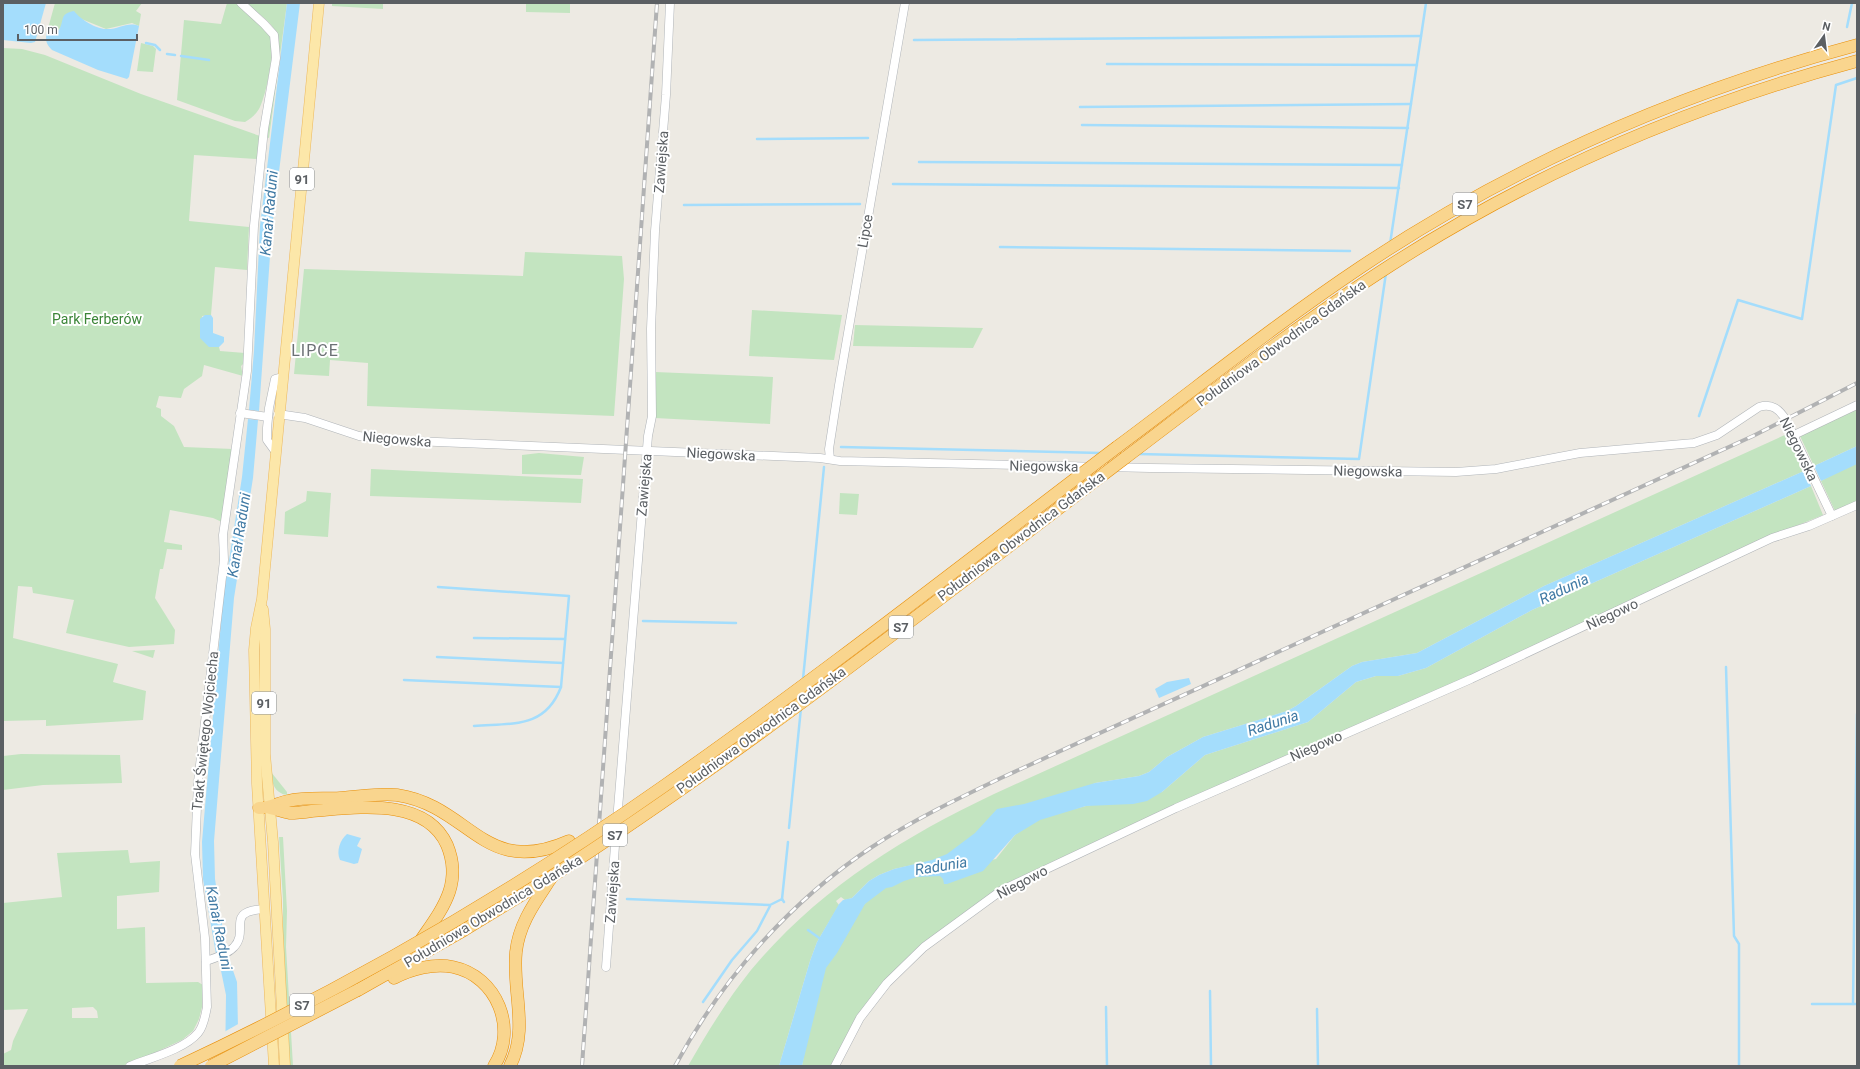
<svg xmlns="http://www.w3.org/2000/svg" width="1860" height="1069" font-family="Roboto,sans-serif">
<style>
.green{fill:#c3e4c0;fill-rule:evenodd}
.water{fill:#a4ddfc}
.pier{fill:#edeae3}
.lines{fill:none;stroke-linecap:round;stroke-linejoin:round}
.stream{stroke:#a4ddfc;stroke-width:2.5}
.minor-casing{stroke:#b0b4b8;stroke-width:9}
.major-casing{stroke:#ecb85d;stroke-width:11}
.highway-casing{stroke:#e88f08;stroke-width:13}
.minor{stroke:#fff;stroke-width:8}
.major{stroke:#fce7a9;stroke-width:10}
.highway{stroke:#f9d58e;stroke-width:12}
.rail-casing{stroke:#b1b2b3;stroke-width:4}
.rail{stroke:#fff;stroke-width:2.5;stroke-dasharray:8;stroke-linecap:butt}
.highway-bridge-casing{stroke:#e88f08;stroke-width:13;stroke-linecap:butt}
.highway-bridge{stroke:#f9d58e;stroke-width:12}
.labels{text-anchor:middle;stroke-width:4;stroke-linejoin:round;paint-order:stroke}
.shield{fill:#fff;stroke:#8c8f92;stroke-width:1}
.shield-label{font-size:13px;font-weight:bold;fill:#5b5f63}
.street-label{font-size:14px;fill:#5b5f63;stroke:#fff}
.park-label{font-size:14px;fill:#3b8538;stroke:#fff}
.water-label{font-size:15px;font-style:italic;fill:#407aa4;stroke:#fff}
.quarter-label{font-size:16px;letter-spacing:1px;fill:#6c7175;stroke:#fff}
</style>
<rect width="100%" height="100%" fill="#edeae3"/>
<!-- green -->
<g class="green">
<polygon points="55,3 142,3 136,11 141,14 139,26 132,23 106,29 79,18 62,25 59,30 47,32"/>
<path d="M227,3h9c9,8 31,23 35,34 4,15 -5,60 -12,72 -4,6 -8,10 -14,13l-10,-1 -58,-21 7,-80 37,4z"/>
<path d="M244,3h43l-18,135 -3,-1 13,-93c-2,-21 -19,-29 -35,-41z"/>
<polygon points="332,3 383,3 383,9 332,6"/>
<polygon points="526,3 570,3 570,13 526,12"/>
<polygon points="141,43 153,46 156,49 153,72 137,71"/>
<polygon points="3,48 22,49 45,55 141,94 260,136 257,159 194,155 189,221 249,227 247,270 215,267 211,315 202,316 209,347 219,347 220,351 245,353 244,363 241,366 243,376 204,365 202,376 184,389 181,398 159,396 156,407 161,409 161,416 174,426 184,447 233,449 222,522 213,518 170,510 164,542 182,545 182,550 167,549 163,569 160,569 155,598 175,630 174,644 129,647 66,633 74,600 33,593 32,587 18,586 13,638 118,664 113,682 146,691 143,720 46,726 46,720 3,721"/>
<polygon points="525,252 622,256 624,279 614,416 367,406 368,363 330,360 329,376 294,374 304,269 523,276"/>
<polygon points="752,310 842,315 834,360 749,356"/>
<polygon points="855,325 983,328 973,348 853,346"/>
<polygon points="655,372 773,377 770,424 655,418"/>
<polygon points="1857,409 1857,446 1814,466 1800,436"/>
<path d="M1787,434l17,37 -260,115 -127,67 -55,9 -10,4 -56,40 -9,5 -84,26 -36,20 -18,15 -10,4 -44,7 -110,66 -91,20 -15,6 -10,6 -17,17 -7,2 -4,-3 -5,4 3,4 -22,37 -7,19 -31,105h-91c19,-33 39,-66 63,-96 67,-80 150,-132 243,-176z"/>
<polygon points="539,453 584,457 581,475 522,474 522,455"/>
<polygon points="1857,461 1857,502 1835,511 1821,481"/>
<polygon points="371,469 583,479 581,503 370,496"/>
<polygon points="1811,486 1823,515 1769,537 1595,620 1000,888 893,974 833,1066 802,1066 817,986 832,941 868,900 890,882 996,859 1015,835 1029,825 1032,820 1086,806 1162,792 1205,755 1308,722 1356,682 1376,676 1398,676 1426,668 1532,610"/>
<polygon points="307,491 331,493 328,537 284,534 285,512 306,501"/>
<polygon points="840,493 859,494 857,515 839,514"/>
<polygon points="155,650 153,658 132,651"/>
<polygon points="21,754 120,755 122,783 43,785 3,790 3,756"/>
<path d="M271,772l16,20v3c-13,-2 -15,-12 -16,-23z"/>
<polygon points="279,837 283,837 287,911 286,947 293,1066 289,1066 283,947 283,900"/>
<path d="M128,850l2,13 30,-2 -1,31 -42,4v33l28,-2 1,56 52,-1 5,3 -1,22 -3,12 -6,12 -11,9 -28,13 -32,13h-119v-12l8,-4 2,-9 15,-32 -25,1v-107l59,-6 -5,-44zM93,1007l4,4 1,7h-26v-10z"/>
</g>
<!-- water -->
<g class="water">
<polygon points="3,3 46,3 35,42 31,43 3,40"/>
<polygon points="287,3 300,3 272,228 259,411 249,410 254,351 260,226"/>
<path d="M74,11c6,8 22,18 32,18 12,1 21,-8 33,-3l-10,51 -2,2 -29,-9 -46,-20c-6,-6 -7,-10 -5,-18l12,-2c6,-11 0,-16 15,-19z"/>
<polygon points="205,315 211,315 213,318 213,333 224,337 224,342 219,347 209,347 200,338 200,319"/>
<polygon points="248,419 258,420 253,478 234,598 214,841 215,879 226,949 216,954 203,879 202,842 223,599 242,477"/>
<polygon points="1857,446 1857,464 1821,481 1814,466"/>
<polygon points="1804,471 1811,486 1532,610 1426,668 1398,676 1376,676 1356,682 1308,722 1205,755 1162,792 1147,801 1133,804 1086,806 1040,820 1015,835 983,871 947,884 944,884 943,879 940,876 917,877 904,881 892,887 886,888 865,904 837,953 826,968 802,1066 779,1066 810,961 817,942 839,904 843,900 852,898 869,881 879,875 894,869 932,860 947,854 975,833 997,809 1024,804 1095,783 1139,776 1149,772 1167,757 1203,737 1287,711 1296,706 1352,666 1362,662 1417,653 1544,586"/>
<polygon points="1189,678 1191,684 1159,698 1155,689 1167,682"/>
<path d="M347,834l14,4 -4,8 5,3 -4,14 -4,1 -14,-4c-4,-9 0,-20 7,-26z"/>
<polygon points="228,956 237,982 238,1028 225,1066 226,995 219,961"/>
</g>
<!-- pier -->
<polygon class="pier" points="240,1023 240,1065 223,1066 224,1032"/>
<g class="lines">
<!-- stream -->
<g class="stream">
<polyline points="1847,27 1852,3"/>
<polyline points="914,40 1421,36"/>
<polyline points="146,43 155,45 160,50"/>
<polyline points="167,54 175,55"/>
<polyline points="181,56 209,60"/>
<polyline points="1107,64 1417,65"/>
<polyline points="1080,107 1411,104"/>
<polyline points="1082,125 1408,128"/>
<polyline points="757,139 868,138"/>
<polyline points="919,162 1402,165"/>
<polyline points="893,184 1399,188"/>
<polyline points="684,205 860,204"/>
<polyline points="1390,244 1426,3"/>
<polyline points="1000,247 1350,251"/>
<polyline points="1699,416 1738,300 1802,319 1836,85 1857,78"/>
<polyline points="841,447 1101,453"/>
<polyline points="1138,454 1359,459 1386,273"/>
<path d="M438,587l131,9 -8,91c-16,42 -49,36 -87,39"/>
<polyline points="643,621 736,623"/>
<polyline points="474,638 565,639"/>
<polyline points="437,657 563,663"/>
<polyline points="1726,667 1734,936 1739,944 1739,1066"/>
<polyline points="803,679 824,467"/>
<polyline points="404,680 561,687"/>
<polyline points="789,828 801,708"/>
<polyline points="627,899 770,905 782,899 784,902"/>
<polyline points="782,899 788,842"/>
<polyline points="808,930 822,940"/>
<polyline points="1210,991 1211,1066"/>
<polyline points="703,1002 732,960 757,931 770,906"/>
<polyline points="1812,1004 1857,1004"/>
<polyline points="1853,1004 1857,714"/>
<polyline points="1106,1007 1107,1066"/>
<polyline points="1317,1009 1318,1066"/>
</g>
<defs>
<g id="minor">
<polyline points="240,413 268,417"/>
<path d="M278,414l27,4 54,18 30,4 431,18 20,3 310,7 306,4 40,-3 84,-16 114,-10 23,-8 42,-28c13,-4 20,2 27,13l46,96"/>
<polyline points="1794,435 1857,405"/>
<polyline points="275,451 267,440 267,428 269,408 275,379 282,377"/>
<polyline points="830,459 829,449 839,385 905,3"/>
<polyline points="617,821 648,436 652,416 651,329 655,231 666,95 670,3"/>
<path d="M206,961c9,-3 22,-7 28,-14 16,-17 -10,-36 31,-38"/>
<polyline points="606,967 616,832"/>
<path d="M130,1066c20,-8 55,-17 68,-33 6,-7 7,-17 9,-26l-2,-69 -10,-84 3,-72 26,-222 -1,-25 24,-164 7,-145 10,-97 12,-71 -2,-23 -10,-11 -23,-21"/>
<polyline points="835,1066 860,1018 887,983 924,947 1002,890 1176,808 1471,679 1772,538 1809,526 1857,505"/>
</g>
<g id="major">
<polyline points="263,609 265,629 265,754 273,842 285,1066"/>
<polyline points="274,1066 257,784 254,650 256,628 262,599 319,3"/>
</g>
<g id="highway">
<path d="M1117,447c81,-60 160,-124 244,-180 151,-101 320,-175 496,-222"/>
<path d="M1125,458c87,-66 174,-134 266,-193 143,-92 302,-160 466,-204"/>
<path d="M259,808c11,0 19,-5 29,-7 16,-4 36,-2 52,-3 19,-1 38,-5 57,-3 74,11 86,84 172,46"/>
<path d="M270,808c6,1 14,4 20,5 7,0 15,-1 22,-2 43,-3 113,-15 135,34 16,39 -5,64 -26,95"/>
<path d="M394,978c17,-9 40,-15 59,-11 44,9 65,62 41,99"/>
<polyline points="358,990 464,930 554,875"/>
<path d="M510,1066c19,-37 2,-75 6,-114 3,-29 20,-51 35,-74"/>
</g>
</defs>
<!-- minor casing -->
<use href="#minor" class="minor-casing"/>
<!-- major casing -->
<use href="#major" class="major-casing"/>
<!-- highway casing -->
<use href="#highway" class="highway-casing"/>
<!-- minor -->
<use href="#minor" class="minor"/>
<!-- major -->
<use href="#major" class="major"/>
<!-- highway -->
<use href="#highway" class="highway"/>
<defs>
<g id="rail">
<polyline points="582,1066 657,3"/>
<path d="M675,1066c47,-87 114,-164 197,-219 41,-27 85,-48 129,-69l752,-342 104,-53"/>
</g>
</defs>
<!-- rail casing -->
<use href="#rail" class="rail-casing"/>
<!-- rail -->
<use href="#rail" class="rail"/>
<defs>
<g id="highway-bridge">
<path d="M554,875c198,-128 383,-275 571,-417"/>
<path d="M180,1066c168,-79 332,-173 484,-280 154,-108 303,-225 453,-339"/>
<polyline points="211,1066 358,990"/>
</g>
</defs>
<!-- highway-bridge casing -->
<use href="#highway-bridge" class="highway-bridge-casing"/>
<!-- highway-bridge -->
<use href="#highway-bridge" class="highway-bridge"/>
</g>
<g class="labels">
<!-- shield labels -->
<g class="shield">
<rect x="290" y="168" width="24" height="22" rx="3"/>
<rect x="1453" y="193" width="24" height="22" rx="3"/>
<rect x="889" y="616" width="24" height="22" rx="3"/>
<rect x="252" y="692" width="24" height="22" rx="3"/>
<rect x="603" y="824" width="24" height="22" rx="3"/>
<rect x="290" y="994" width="24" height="22" rx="3"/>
</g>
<g class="shield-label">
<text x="302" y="184">91</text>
<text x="1465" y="209">S7</text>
<text x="901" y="632">S7</text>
<text x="264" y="708">91</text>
<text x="615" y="840">S7</text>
<text x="302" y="1010">S7</text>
</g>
<!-- street labels -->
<g class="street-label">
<text transform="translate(661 162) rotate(-86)" y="5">Zawiejska</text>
<text transform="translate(865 231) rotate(-80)" y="5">Lipce</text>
<text transform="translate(1281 343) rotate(-36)" y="5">Południowa Obwodnica Gdańska</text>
<text transform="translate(397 439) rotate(5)" y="5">Niegowska</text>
<text transform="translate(1799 449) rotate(64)" y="5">Niegowska</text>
<text transform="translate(721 454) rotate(3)" y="5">Niegowska</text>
<text transform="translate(1044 466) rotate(1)" y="5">Niegowska</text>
<text transform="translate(1368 471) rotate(1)" y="5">Niegowska</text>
<text transform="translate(644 485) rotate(-85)" y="5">Zawiejska</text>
<text transform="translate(1021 536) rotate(-37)" y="5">Południowa Obwodnica Gdańska</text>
<text transform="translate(1612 614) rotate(-25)" y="5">Niegowo</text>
<text transform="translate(761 730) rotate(-36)" y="5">Południowa Obwodnica Gdańska</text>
<text transform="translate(205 731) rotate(-84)" y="5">Trakt Świętego Wojciecha</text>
<text transform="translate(1316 746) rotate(-24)" y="5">Niegowo</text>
<text transform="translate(1022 882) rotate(-28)" y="5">Niegowo</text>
<text transform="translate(612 892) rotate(-86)" y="5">Zawiejska</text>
<text transform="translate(493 911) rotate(-31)" y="5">Południowa Obwodnica Gdańska</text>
</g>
<!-- park labels -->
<g class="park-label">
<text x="97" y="324">Park Ferberów</text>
</g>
<!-- water labels -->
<g class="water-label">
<text transform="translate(269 213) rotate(-85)" y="5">Kanał Raduni</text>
<text transform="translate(239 535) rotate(-81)" y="5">Kanał Raduni</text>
<text transform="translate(1564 589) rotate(-25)" y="5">Radunia</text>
<text transform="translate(1273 723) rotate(-18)" y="5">Radunia</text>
<text transform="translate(941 866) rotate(-9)" y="5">Radunia</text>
<text transform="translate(219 928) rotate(79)" y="5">Kanał Raduni</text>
</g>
<!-- quarter labels -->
<g class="quarter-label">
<text x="315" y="356">LIPCE</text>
</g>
</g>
<!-- border -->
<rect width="1860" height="1069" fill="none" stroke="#5b5f63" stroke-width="8"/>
<!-- north arrow -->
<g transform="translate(1824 36) rotate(14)" stroke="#ffffff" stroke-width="3" paint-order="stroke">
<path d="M0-3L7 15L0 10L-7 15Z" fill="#5b5f63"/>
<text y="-6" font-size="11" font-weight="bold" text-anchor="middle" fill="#5b5f63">N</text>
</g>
<!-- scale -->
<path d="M18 34v6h119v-6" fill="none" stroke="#5b5f63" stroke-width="2"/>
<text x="24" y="34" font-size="12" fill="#5b5f63" stroke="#ffffff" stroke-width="3" paint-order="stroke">100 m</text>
</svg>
